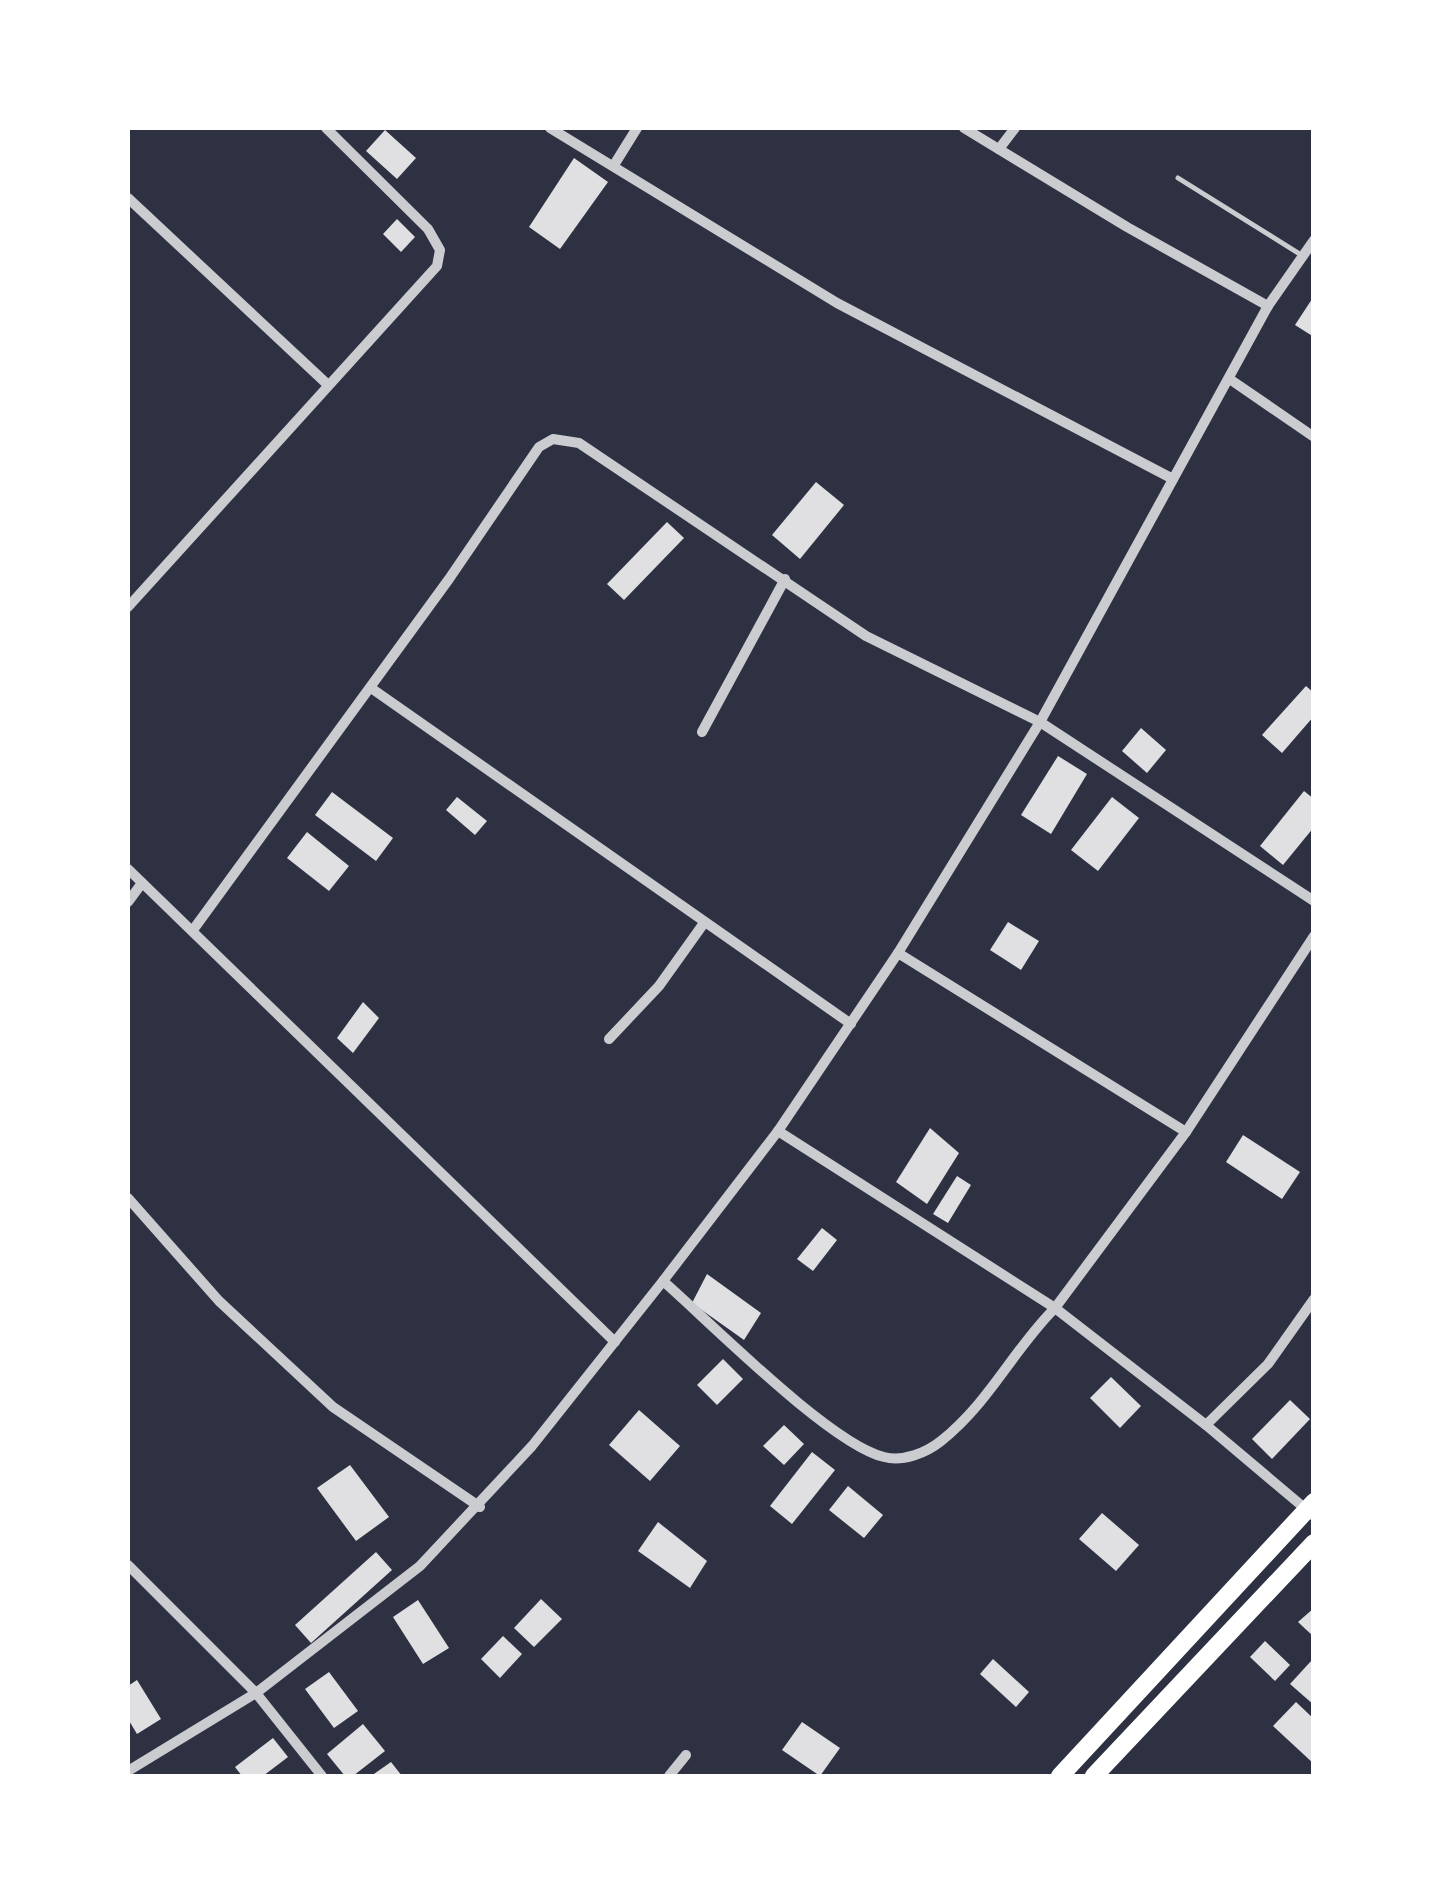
<svg xmlns="http://www.w3.org/2000/svg" width="1441" height="1904" font-family="Raleway,sans-serif">
<style>
.building{fill:#e0e0e3}
.lines{fill:none;stroke-linecap:round;stroke-linejoin:round}
.service{stroke:#caccd0;stroke-width:5}
.minor{stroke:#caccd0;stroke-width:10}
.trunk{stroke:#fff;stroke-width:18}
</style>
<rect width="100%" height="100%" fill="#2d3142"/>
<!-- building -->
<g class="building">
<polygon points="385,130 416,158 397,179 366,151"/>
<polygon points="574,158 608,182 560,249 529,227"/>
<polygon points="397,219 415,237 401,252 383,234"/>
<polygon points="1314,296 1314,337 1295,325"/>
<polygon points="816,482 844,505 800,559 772,535"/>
<polygon points="667,522 684,538 624,600 607,584"/>
<polygon points="1306,686 1314,693 1314,716 1282,753 1262,735"/>
<polygon points="1141,728 1166,750 1147,773 1122,751"/>
<polygon points="1058,756 1087,774 1051,834 1021,815"/>
<polygon points="1304,791 1314,799 1314,827 1283,865 1260,846"/>
<polygon points="332,792 393,838 376,861 315,815"/>
<polygon points="457,797 487,821 475,835 446,810"/>
<polygon points="1112,797 1139,818 1098,871 1071,850"/>
<polygon points="307,832 349,866 329,891 287,858"/>
<polygon points="1008,922 1039,941 1021,970 990,950"/>
<polygon points="363,1002 379,1018 353,1053 337,1038"/>
<polygon points="930,1128 959,1153 927,1204 896,1182"/>
<polygon points="1243,1135 1300,1172 1282,1199 1226,1162"/>
<polygon points="957,1176 971,1185 948,1223 933,1214"/>
<polygon points="822,1228 837,1240 813,1271 797,1259"/>
<polygon points="707,1274 761,1313 744,1340 692,1303"/>
<polygon points="723,1359 743,1379 717,1405 697,1385"/>
<polygon points="1111,1377 1141,1406 1120,1428 1090,1398"/>
<polygon points="1290,1400 1310,1419 1272,1459 1252,1439"/>
<polygon points="639,1410 680,1446 650,1481 609,1445"/>
<polygon points="784,1425 804,1444 784,1465 763,1446"/>
<polygon points="812,1452 835,1470 792,1524 770,1506"/>
<polygon points="350,1465 389,1517 356,1541 317,1488"/>
<polygon points="848,1486 883,1515 864,1538 829,1510"/>
<polygon points="1102,1513 1139,1545 1116,1571 1079,1539"/>
<polygon points="658,1522 707,1561 690,1588 638,1551"/>
<polygon points="376,1552 392,1570 311,1643 295,1625"/>
<polygon points="541,1599 562,1619 534,1647 514,1628"/>
<polygon points="418,1600 449,1648 423,1664 393,1617"/>
<polygon points="1314,1608 1314,1637 1298,1622"/>
<polygon points="503,1636 522,1654 500,1678 481,1659"/>
<polygon points="1265,1641 1290,1665 1275,1681 1250,1657"/>
<polygon points="993,1659 1029,1692 1016,1707 980,1674"/>
<polygon points="1312,1660 1314,1661 1314,1705 1290,1684"/>
<polygon points="329,1672 358,1711 334,1728 305,1689"/>
<polygon points="137,1680 161,1719 137,1734 128,1719 128,1686"/>
<polygon points="1296,1702 1314,1719 1314,1764 1273,1726"/>
<polygon points="802,1722 840,1748 820,1776 782,1750"/>
<polygon points="363,1724 385,1751 353,1776 345,1776 327,1754"/>
<polygon points="273,1738 288,1757 263,1776 242,1776 235,1767"/>
<polygon points="391,1762 402,1776 371,1776"/>
</g>
<g class="lines">
<!-- service -->
<polyline class="service" points="1178,178 1303,256"/>
<!-- minor -->
<g class="minor">
<polyline points="550,128 837,303 1173,479"/>
<polyline points="964,128 1127,227 1268,306"/>
<polyline points="999,149 1015,128"/>
<polyline points="614,165 637,128"/>
<polyline points="128,198 327,384"/>
<polyline points="1231,380 1314,437"/>
<polyline points="128,607 437,266 440,250 428,229 326,128"/>
<polyline points="371,688 851,1024"/>
<polyline points="702,732 785,579"/>
<polyline points="128,869 615,1342"/>
<polyline points="128,902 142,883"/>
<polyline points="193,930 449,579 539,447 553,439 579,443 866,636 1040,722 1314,901"/>
<polyline points="609,1039 659,986 704,923"/>
<polyline points="778,1131 1055,1308 1206,1425 1314,1516"/>
<polyline points="1186,1132 1314,936"/>
<polyline points="128,1198 219,1301 333,1407 480,1507"/>
<path d="M663,1281c47,41 167,163 221,176 19,5 42,-4 57,-16 48,-38 72,-91 114,-133l131,-176 -288,-179"/>
<polyline points="1206,1425 1268,1364 1314,1299"/>
<polyline points="128,1565 256,1693 322,1776"/>
<polyline points="128,1771 256,1693 420,1566 532,1446 663,1281 778,1131 898,953 1040,722 1268,306 1314,240"/>
<polyline points="669,1776 686,1755"/>
</g>
<!-- trunk -->
<g class="trunk">
<polyline points="1060,1776 1314,1502"/>
<polyline points="1094,1776 1314,1543"/>
</g>
</g>
<!-- border -->
<rect width="1441" height="1904" fill="none" stroke="#ffffff" stroke-width="260"/>
</svg>
